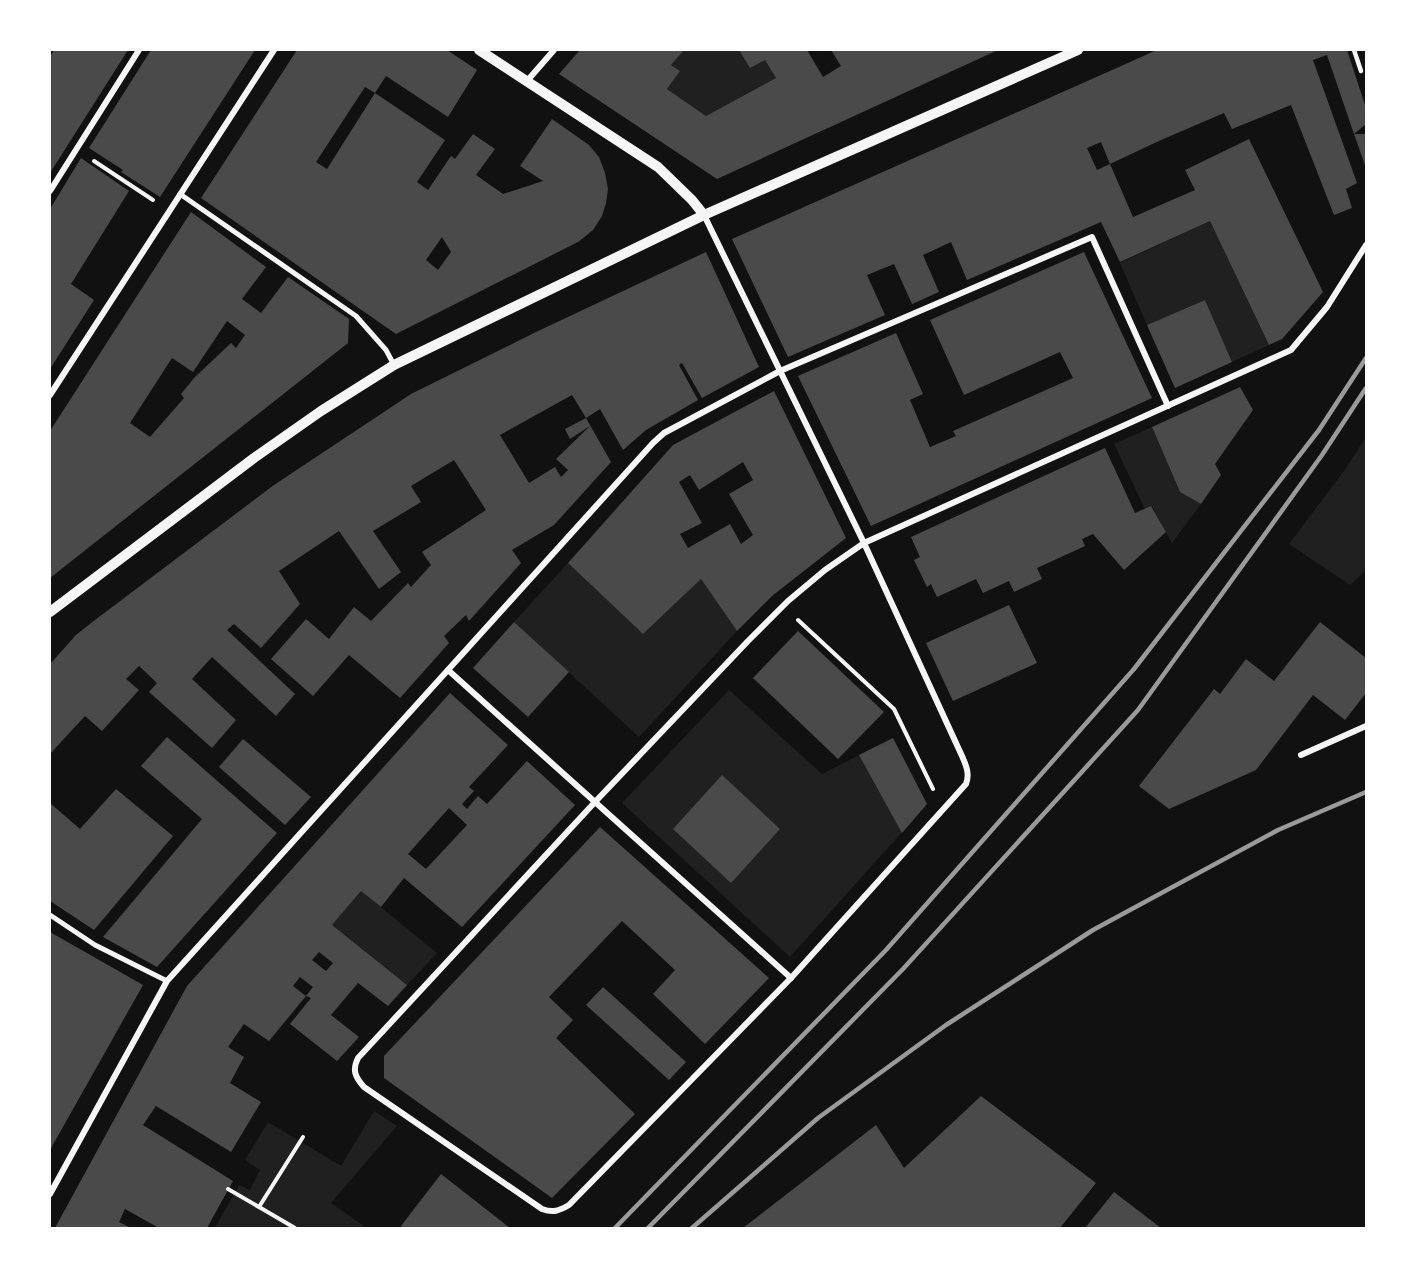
<svg xmlns="http://www.w3.org/2000/svg" width="1416" height="1278" font-family="'Golos Text',sans-serif">
<style>
.green{fill:#202020}
.building{fill:#4a4a4a;fill-rule:evenodd}
.lines{fill:none;stroke-linecap:round;stroke-linejoin:round}
.path{stroke:#f5f5f5;stroke-width:4}
.service{stroke:#f5f5f5;stroke-width:4.5}
.pedestrian{stroke:#f5f5f5;stroke-width:5}
.minor{stroke:#f5f5f5;stroke-width:6}
.tertiary{stroke:#f5f5f5;stroke-width:10}
.rail{stroke:#9a9a9a;stroke-width:4.5}
</style>
<rect width="100%" height="100%" fill="#111"/>
<!-- green -->
<g class="green">
<polygon points="684,50 739,50 750,67 765,60 776,78 706,116 667,89 679,72 671,65"/>
<polygon points="1210,221 1269,345 1232,362 1205,300 1147,325 1120,263"/>
<polygon points="1152,427 1180,492 1201,504 1172,543 1152,506 1145,509 1114,444"/>
<polygon points="1366,437 1366,570 1350,585 1289,544 1344,471"/>
<polygon points="568,563 643,634 701,579 737,631 639,737 514,622"/>
<polygon points="729,690 822,774 875,747 913,820 790,957 622,803"/>
<polygon points="361,891 437,953 407,985 332,925"/>
<polygon points="374,1111 397,1126 331,1203 364,1226 362,1228 215,1228 239,1185 250,1190 260,1170 245,1160 268,1122 341,1166"/>
</g>
<!-- building -->
<g class="building">
<polygon points="54,50 128,50 50,173 50,57"/>
<polygon points="151,50 255,50 160,197 121,172 123,170 89,148"/>
<path d="M297,50h150l30,20 -29,47 -62,-41 -11,17 70,47 -28,42 11,8 23,-34 4,3 18,-25 22,15 -19,26 27,19 40,-13 -23,-15 32,-47 37,26 10,12 6,16 3,16 -2,14 -4,13 -9,14 -15,12 -182,92 -195,-136zM365,87l10,6 -48,76 -11,-7zM442,237l9,15 -13,18 -12,-10z"/>
<polygon points="580,50 684,50 671,65 680,71 667,89 706,116 776,78 765,60 750,68 739,50 807,50 823,77 841,66 831,50 998,50 717,179 559,74"/>
<path d="M1157,50h190l19,58v16l-12,10 -27,-79 -14,5 44,123 -11,6 6,19 -18,7 -43,-110 -59,24 -8,-16 -63,27 -51,24 23,53 62,-27 -10,-20 64,-31 74,153 -41,47 -13,6 -59,-124 -90,41 -19,-40 -134,58 -16,-38 -28,13 16,37 -27,12 -18,-40 -27,11 18,40 -97,42 -56,-118zM1101,142l9,22 -13,6 -10,-22z"/>
<polygon points="1354,134 1366,134 1366,168"/>
<polygon points="81,158 129,191 71,284 94,300 50,369 50,209"/>
<path d="M191,212l75,55 -24,32 19,14 27,-36 61,42 -1,24 -298,235v-147zM227,321l18,14 -9,13 -5,-5 -36,34 -14,17 3,4 -34,39 -20,-14 42,-65 21,14z"/>
<polygon points="706,252 759,367 702,398 682,363 679,365 698,400 646,430 623,450 600,409 586,418 572,395 500,435 529,483 555,467 561,477 568,470 556,459 590,426 570,439 565,429 586,418 611,462 554,525 512,550 521,563 469,621 466,615 444,636 449,643 400,698 349,655 313,696 271,659 306,619 329,639 354,607 371,621 408,583 411,587 431,565 422,552 486,510 454,460 411,486 421,502 373,531 401,572 379,589 339,531 279,571 300,604 261,648 234,624 227,630 295,694 276,716 212,657 192,679 236,720 212,748 149,692 157,683 139,666 126,679 139,690 102,731 85,716 50,754 50,664 76,635 91,623 274,485 411,394 536,332"/>
<polygon points="1084,252 1152,398 871,526 798,376 896,333 923,394 910,400 930,447 956,436 953,431 1073,378 1060,352 964,395 930,320"/>
<polygon points="1205,300 1232,362 1175,388 1147,325"/>
<polygon points="1240,387 1253,410 1215,464 1221,475 1201,504 1180,492 1152,427"/>
<path d="M774,391l72,147 -74,58 -35,35 -36,-52 -58,55 -75,-71 105,-118zM743,462l10,18 -24,14 24,41 -12,9 -11,-20 -42,24 -8,-14 22,-11 -23,-41 11,-7 9,15z"/>
<polygon points="1105,448 1135,513 1151,506 1166,532 1124,570 1093,534 1082,539 1085,546 1037,568 1042,579 1014,592 1009,581 983,593 976,579 937,597 931,584 927,587 914,560 920,557 911,537"/>
<polygon points="1009,605 1037,663 953,701 926,643"/>
<polygon points="514,622 569,672 528,717 473,668"/>
<polygon points="1320,622 1366,658 1366,693 1345,720 1313,695 1256,770 1169,809 1139,786 1214,689 1220,694 1246,659 1274,681"/>
<polygon points="798,631 884,712 838,759 753,678"/>
<path d="M450,693l58,52 -39,42 5,4 -12,13 5,5 11,-13 9,8 40,-43 48,44 -113,122 -58,-49 -23,29 -20,-16 -29,34 75,60 -19,21 -30,-23 -27,32 28,22 -22,24 -47,-37 21,-26 -5,-2 -37,45 -25,-17 -16,23 16,10 -14,26 31,19 -30,50 -75,-46 -13,19 90,56 -26,47h-48l-34,-19 -6,13 12,6h-76l132,-242zM449,808l18,17 -41,44 -18,-15zM319,952l14,11 -7,8 -14,-11zM300,977l13,10 -7,9 -13,-10z"/>
<polygon points="167,737 277,833 157,967 103,937 202,819 141,766"/>
<polygon points="893,738 927,804 902,833 859,755"/>
<polygon points="243,739 311,797 285,825 219,767"/>
<polygon points="722,775 780,829 731,883 673,829"/>
<polygon points="116,789 173,836 94,930 50,901 50,803 80,829"/>
<polygon points="600,827 769,978 705,1044 653,994 675,970 622,921 549,997 573,1020 556,1038 635,1114 552,1198 384,1078 384,1056"/>
<polygon points="50,932 143,985 50,1150"/>
<polygon points="603,987 686,1062 669,1080 586,1005"/>
<polygon points="981,1096 1096,1183 1060,1228 743,1228 876,1125 904,1168"/>
<polygon points="441,1174 510,1228 404,1228 401,1226"/>
<polygon points="1114,1192 1161,1228 1085,1228"/>
</g>
<g class="lines">
<!-- path -->
<g class="path">
<polyline points="94,161 153,200"/>
<polyline points="798,620 894,709 933,789"/>
<polyline points="228,1189 259,1207"/>
<polyline points="295,1228 259,1207 303,1137"/>
</g>
<!-- service -->
<polyline class="service" points="1354,50 1361,71"/>
<!-- pedestrian -->
<g class="pedestrian">
<polyline points="180,194 356,316 386,350 394,365"/>
<polyline points="50,915 95,945 167,981"/>
</g>
<!-- minor -->
<g class="minor">
<polyline points="527,81 554,50"/>
<polyline points="50,191 139,50"/>
<path d="M704,215l160,328 98,213c4,9 8,18 4,28l-175,194 -222,227c-10,6 -16,8 -27,4l-178,-122c-9,-10 -12,-17 -6,-29l237,-256 153,-161 40,-40 37,-31 39,-27 427,-193 36,-43 39,-62"/>
<polyline points="50,395 274,50"/>
<polyline points="448,670 791,978"/>
<polyline points="1301,755 1366,726"/>
<polyline points="50,1194 167,981 653,443 664,433 780,371 1092,237 1168,406"/>
</g>
<!-- tertiary -->
<g class="tertiary">
<polyline points="479,50 658,167 692,200 704,215"/>
<polyline points="50,612 254,458 321,411 394,365 704,215 1078,50"/>
</g>
<!-- rail -->
<g class="rail">
<polyline points="615,1228 886,950 1134,669 1319,430 1366,358"/>
<polyline points="648,1228 903,969 1138,710 1322,455 1366,388"/>
<polyline points="692,1228 818,1118 946,1025 1093,930 1278,830 1366,792"/>
</g>
</g>
<!-- border -->
<rect width="1416" height="1278" fill="none" stroke="#ffffff" stroke-width="102"/>
</svg>
